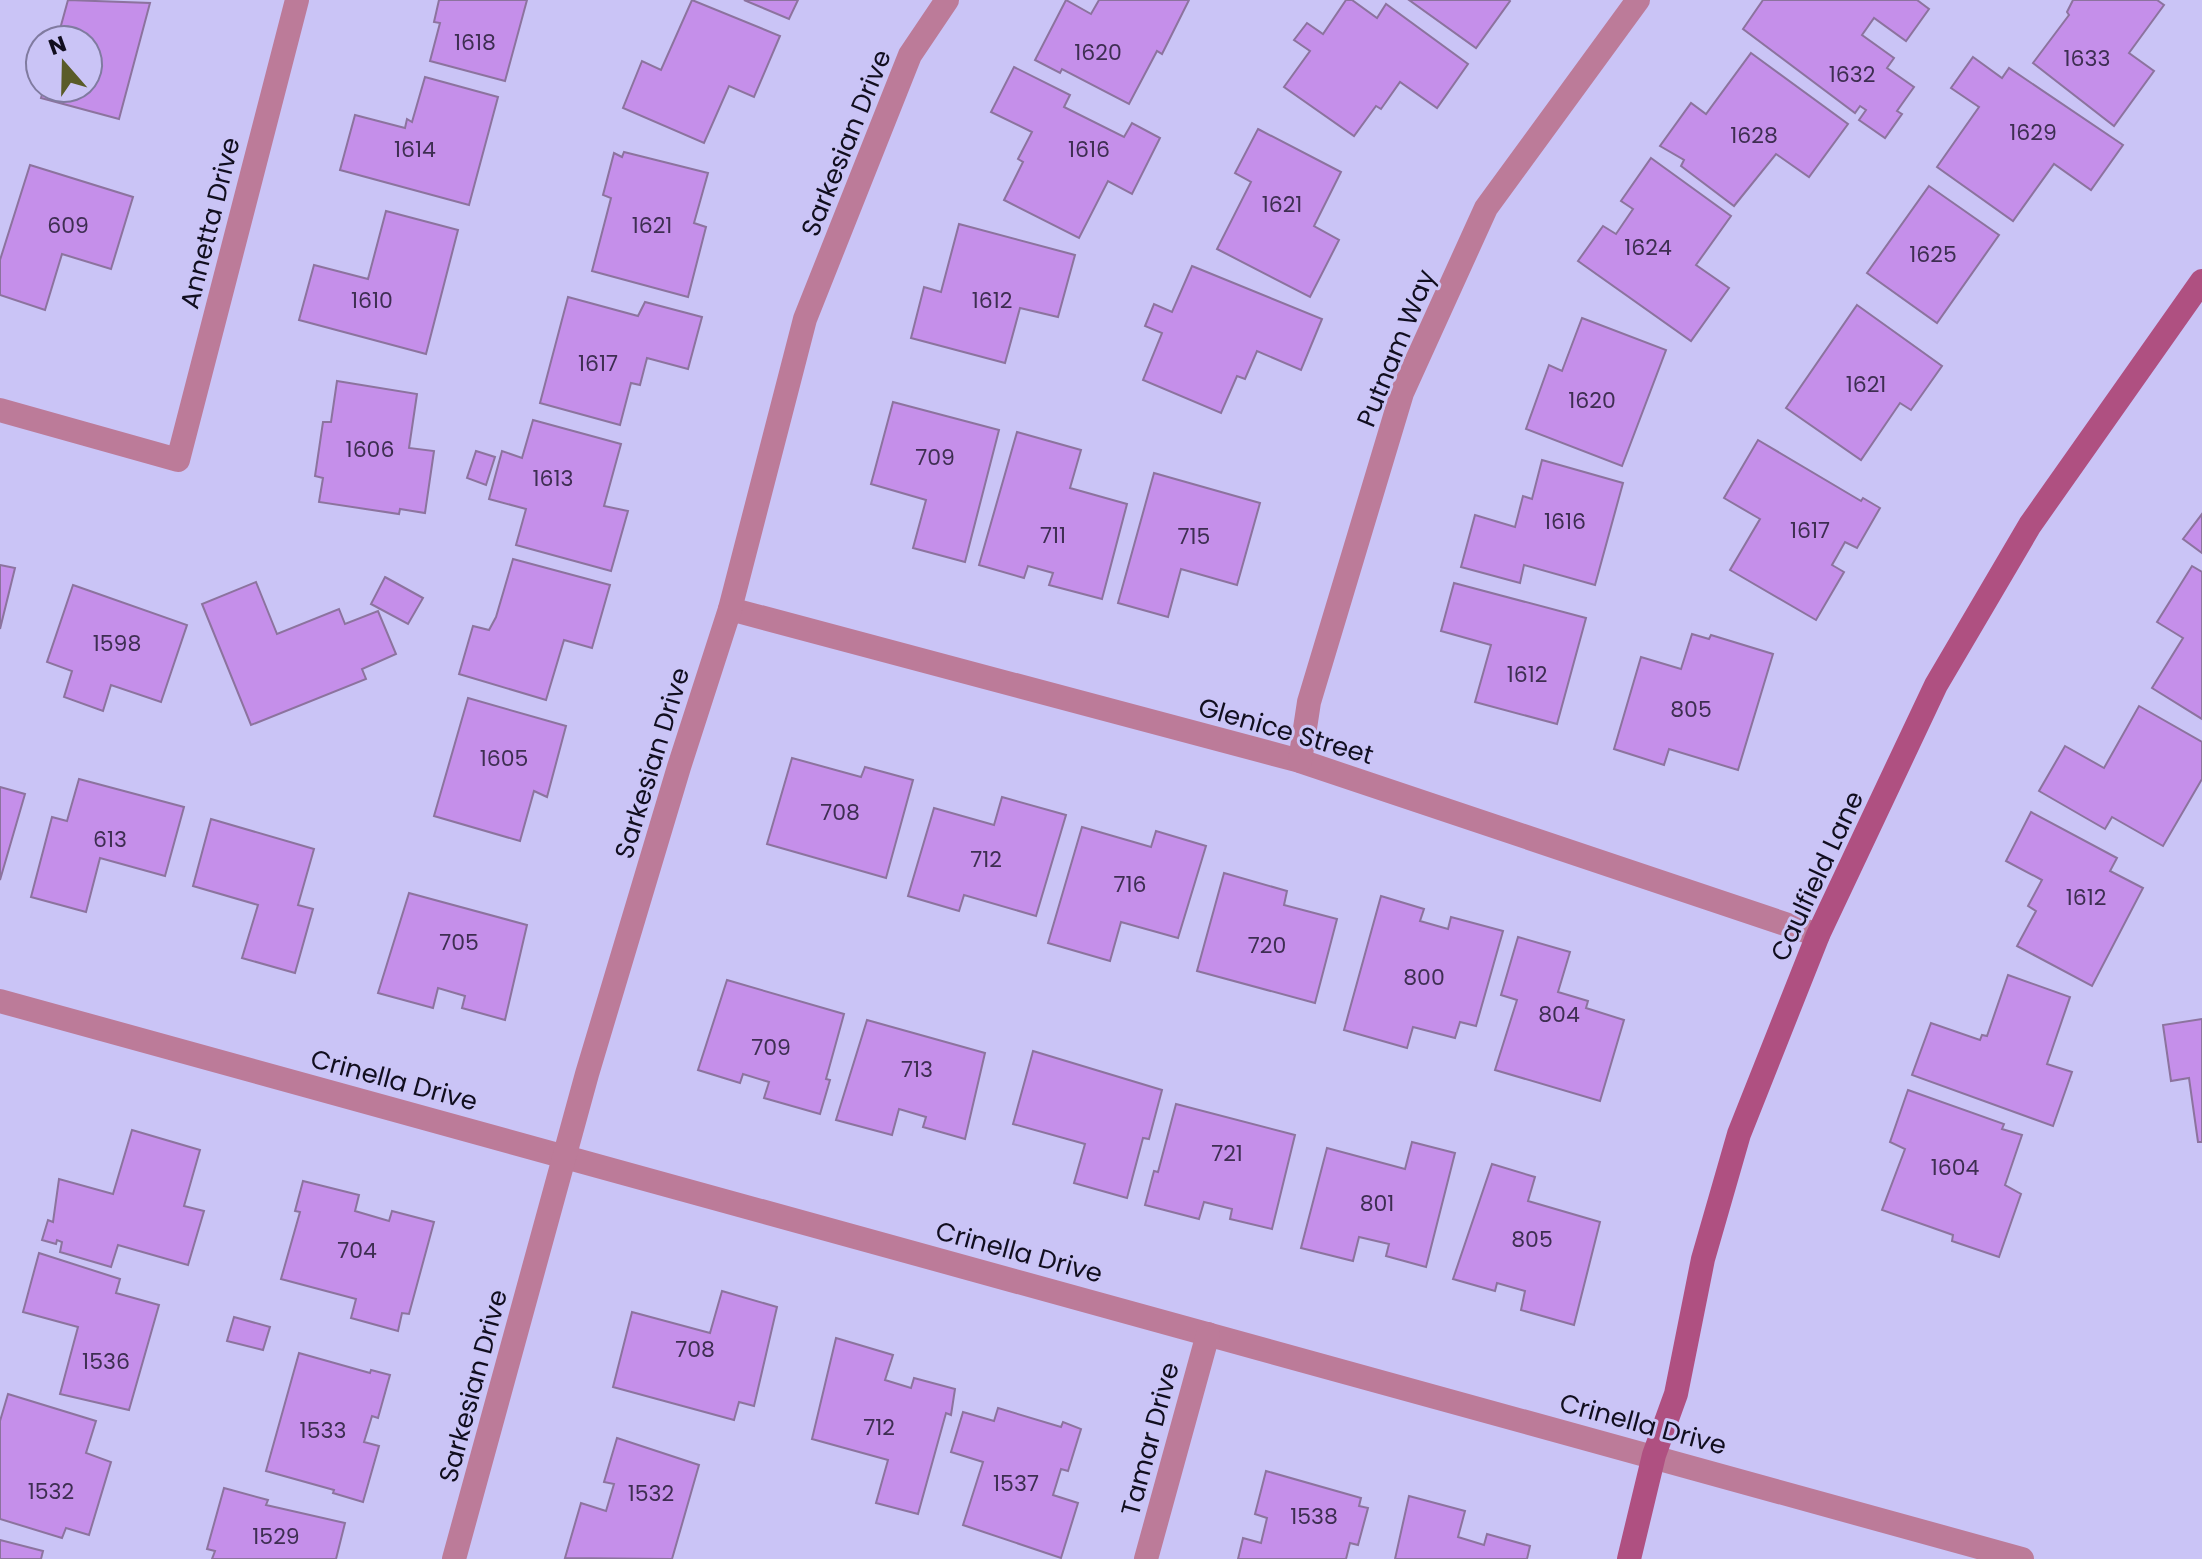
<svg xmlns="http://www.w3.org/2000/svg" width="2202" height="1559" font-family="Poppins,sans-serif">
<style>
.building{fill:#c58fea;stroke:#8c739e;stroke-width:2}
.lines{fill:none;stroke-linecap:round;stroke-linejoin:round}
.street{stroke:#bc7b99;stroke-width:24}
.secondary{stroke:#af5081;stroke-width:24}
.labels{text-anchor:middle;stroke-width:6;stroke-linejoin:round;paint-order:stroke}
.number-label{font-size:22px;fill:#3e2e52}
.street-label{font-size:26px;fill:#110e1f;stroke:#cac4f6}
</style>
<rect width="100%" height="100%" fill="#cac4f6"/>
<!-- building -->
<g class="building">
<polygon points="68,0 150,3 119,119 41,98 44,88 88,88 88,40 57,40"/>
<polygon points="439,0 527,0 505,81 430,61 440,23 434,22"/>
<polygon points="692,0 780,36 754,97 729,86 704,143 623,108 642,61 661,70"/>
<polygon points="744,0 798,0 789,19"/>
<polygon points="1066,0 1091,14 1099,0 1189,0 1162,54 1157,51 1129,104 1062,69 1060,73 1035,60"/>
<polygon points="1346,0 1352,0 1377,18 1386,4 1468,64 1437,108 1400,82 1381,109 1376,106 1354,136 1284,87 1310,51 1294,40 1307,23 1323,34"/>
<polygon points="1409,0 1509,0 1510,1 1476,48"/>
<polygon points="1763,0 1917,0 1929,9 1906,41 1874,18 1862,35 1894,58 1887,68 1914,87 1897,111 1902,114 1885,138 1859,120 1866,110 1860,106 1855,113 1743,29"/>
<polygon points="2073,0 2157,0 2164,5 2129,53 2154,71 2114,126 2033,63 2069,15 2067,12"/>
<polygon points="1751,53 1848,124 1809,177 1776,154 1734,206 1681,166 1684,160 1660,146 1691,103 1706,114"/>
<polygon points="1973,57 2002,78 2009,68 2123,145 2091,190 2054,164 2013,221 1937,167 1979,107 1951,88"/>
<polygon points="1014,67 1070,95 1064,107 1124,137 1132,123 1160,138 1132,194 1108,181 1079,238 1004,200 1023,162 1018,159 1032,132 991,112"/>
<polygon points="425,77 498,97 469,205 340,170 355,115 405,128 407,119 412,122"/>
<polygon points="1258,129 1341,172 1314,226 1339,240 1310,297 1217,249 1251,182 1235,173"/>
<polygon points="624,152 708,173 694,223 706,227 688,297 592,271 611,198 603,195 614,153 622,157"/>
<polygon points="1651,158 1731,216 1696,265 1729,288 1691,341 1578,261 1603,226 1616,234 1633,209 1621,201"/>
<polygon points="30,165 133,197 111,269 62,254 45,310 0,295 0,260"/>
<polygon points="1929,186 1999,235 1937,323 1867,273"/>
<polygon points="386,211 458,230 426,354 299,320 314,265 368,279"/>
<polygon points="959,224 1075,255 1058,317 1020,308 1005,363 911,338 924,287 941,292"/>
<polygon points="1192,266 1322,319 1301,370 1257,351 1245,379 1237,376 1221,413 1143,380 1162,333 1145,326 1154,304 1172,312"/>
<polygon points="568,297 638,316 645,302 702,317 688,369 647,358 640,385 631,383 620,425 540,403"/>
<polygon points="1857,305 1942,366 1911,410 1900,403 1861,460 1786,408"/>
<polygon points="1582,318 1666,350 1622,466 1526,429 1549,365 1562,371"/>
<polygon points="337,381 417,394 409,448 434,451 425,513 400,509 399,514 319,502 323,478 315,476 323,422 331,422"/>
<polygon points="893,402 999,430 965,562 913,548 926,500 871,484"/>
<polygon points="533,420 621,444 604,506 628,511 611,571 516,545 526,509 489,499 502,451 522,458"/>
<polygon points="1017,432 1081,450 1070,488 1127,504 1102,599 1049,585 1053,573 1028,566 1024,578 979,565"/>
<polygon points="1758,440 1861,501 1863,498 1880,508 1857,548 1845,542 1832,565 1844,572 1816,620 1730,570 1760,519 1724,498"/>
<polygon points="476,451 495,457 486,485 467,478"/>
<polygon points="1542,460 1623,483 1595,585 1524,565 1520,583 1461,567 1475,515 1515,527 1523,496 1532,499"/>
<polygon points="1154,473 1260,503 1237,585 1181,569 1168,617 1118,603"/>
<polygon points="2202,514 2202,553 2183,539"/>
<polygon points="513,559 610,585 592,648 564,640 546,700 459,674 473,626 489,630 496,617"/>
<polygon points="0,565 15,568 0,629"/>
<polygon points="2192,566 2202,572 2202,719 2152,688 2183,638 2157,622"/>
<polygon points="385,577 423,598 408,624 371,604"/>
<polygon points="256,582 277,634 339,609 345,624 378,611 396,654 362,669 366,679 251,725 202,604"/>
<polygon points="1454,583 1586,618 1557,724 1475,702 1491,645 1441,631"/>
<polygon points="73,585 187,625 161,702 111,685 103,711 64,697 72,671 47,662"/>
<polygon points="1692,634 1709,639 1711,635 1773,654 1738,770 1669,749 1664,765 1614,749 1641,657 1681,669"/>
<polygon points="468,698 566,726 547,797 534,791 520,841 434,816"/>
<polygon points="2139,706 2202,742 2202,779 2163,846 2112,817 2105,829 2039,791 2065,746 2104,768"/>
<polygon points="792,758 861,777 865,767 913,780 886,878 767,844"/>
<polygon points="79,779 184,807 165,876 100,858 86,912 31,897 52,817 67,821"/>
<polygon points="0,787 25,794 0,880"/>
<polygon points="1002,797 1066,815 1036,916 964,895 959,911 908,896 934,808 994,825"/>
<polygon points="2031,812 2117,858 2110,871 2143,888 2092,986 2017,946 2036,911 2028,906 2042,880 2006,861"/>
<polygon points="211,819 314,849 298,905 313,909 295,973 242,958 258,905 193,886"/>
<polygon points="1082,827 1151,847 1156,831 1206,846 1178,938 1121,922 1110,961 1048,943"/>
<polygon points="1224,873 1287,891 1284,905 1337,919 1315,1003 1197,971"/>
<polygon points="409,893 527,925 505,1020 462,1008 465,996 438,988 433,1008 378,993"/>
<polygon points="1381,896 1424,909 1420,921 1448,929 1451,917 1503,931 1476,1026 1460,1022 1455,1038 1413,1027 1407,1048 1344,1030"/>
<polygon points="1518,937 1570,952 1558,992 1588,1001 1586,1008 1624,1020 1600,1101 1495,1070 1517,1000 1501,995"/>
<polygon points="2008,975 2070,997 2047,1064 2072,1072 2053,1126 1912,1075 1931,1023 1980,1040 1982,1035 1987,1036"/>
<polygon points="727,980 844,1014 826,1079 830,1080 820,1114 764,1098 769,1082 743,1074 740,1083 698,1070"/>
<polygon points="2202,1019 2202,1142 2198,1142 2189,1078 2171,1081 2163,1025"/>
<polygon points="867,1020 985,1053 965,1139 923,1127 926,1117 899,1109 892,1135 836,1120"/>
<polygon points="1033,1051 1162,1090 1149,1139 1143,1138 1127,1198 1074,1183 1085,1144 1013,1124"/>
<polygon points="1908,1090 2004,1124 2002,1129 2022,1135 2005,1185 2021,1194 1999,1257 1952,1241 1953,1235 1882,1210 1905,1149 1890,1142"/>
<polygon points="1176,1104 1295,1135 1272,1229 1230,1219 1232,1209 1204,1202 1199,1219 1145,1205 1154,1171 1158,1172"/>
<polygon points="132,1130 200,1150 184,1206 204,1211 188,1265 118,1245 111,1267 60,1252 62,1242 57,1240 56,1244 42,1240 48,1220 53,1222 59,1179 113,1194"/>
<polygon points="1412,1142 1455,1153 1426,1267 1386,1256 1389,1244 1359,1237 1353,1261 1301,1248 1327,1148 1405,1169"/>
<polygon points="1492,1164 1535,1177 1528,1201 1600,1222 1574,1325 1521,1310 1525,1291 1497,1283 1495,1291 1453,1279"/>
<polygon points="303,1181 359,1195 355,1211 389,1221 392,1211 434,1222 409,1314 402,1313 398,1331 351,1318 356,1299 281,1279 300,1212 295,1211"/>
<polygon points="39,1253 120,1279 116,1293 159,1305 129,1410 60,1394 78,1327 23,1312"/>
<polygon points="722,1291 777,1307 754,1406 739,1402 734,1420 613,1387 632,1312 710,1333"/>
<polygon points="234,1317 270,1327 263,1350 227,1341"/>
<polygon points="836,1338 893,1355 885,1380 911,1388 914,1378 955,1389 951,1415 946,1413 918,1514 876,1503 888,1460 812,1439"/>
<polygon points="299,1353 370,1373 371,1370 390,1375 378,1418 372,1416 364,1442 379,1446 363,1502 333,1493 334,1490 266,1471"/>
<polygon points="8,1394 96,1421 86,1453 111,1462 89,1535 66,1528 62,1538 0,1519 0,1421"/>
<polygon points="998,1408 1061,1427 1063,1422 1081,1429 1068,1471 1061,1469 1053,1495 1078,1503 1061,1558 963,1525 983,1462 951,1452 963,1412 994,1421"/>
<polygon points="617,1438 699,1465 672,1559 565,1558 581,1503 606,1511 614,1484 604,1482"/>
<polygon points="1266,1471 1361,1498 1359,1506 1368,1508 1358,1545 1350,1543 1346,1559 1238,1559 1243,1538 1261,1543 1267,1518 1255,1514"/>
<polygon points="224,1488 268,1500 266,1505 345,1523 336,1559 212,1559 215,1551 207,1549"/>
<polygon points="1409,1496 1465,1511 1458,1537 1484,1545 1487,1534 1530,1546 1527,1559 1395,1559"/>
<polygon points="0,1540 43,1551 41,1559 0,1559"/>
</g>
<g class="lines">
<!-- street -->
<g class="street">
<polyline points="0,410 178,460 297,0"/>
<polyline points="730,609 1300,761 1818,935"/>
<polyline points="1300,761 1309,702 1402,393 1486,208 1638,0"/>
<polyline points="0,1001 2022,1559"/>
<polyline points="454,1559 587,1074 679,767 730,609 805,319 910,55 947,0"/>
<polyline points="1146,1559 1208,1334"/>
</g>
<!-- secondary -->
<polyline class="secondary" points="1629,1559 1654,1455 1676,1394 1703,1259 1739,1134 1818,935 1936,685 2030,525 2202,281"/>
</g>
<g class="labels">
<!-- number labels -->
<g class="number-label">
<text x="475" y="50">1618</text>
<text x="1098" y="60">1620</text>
<text x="2087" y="66">1633</text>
<text x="1852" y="82">1632</text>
<text x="2033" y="140">1629</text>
<text x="1754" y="143">1628</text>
<text x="415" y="157">1614</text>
<text x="1089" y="157">1616</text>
<text x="1282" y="212">1621</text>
<text x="68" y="233">609</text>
<text x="652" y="233">1621</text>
<text x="1648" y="255">1624</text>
<text x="1933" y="262">1625</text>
<text x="372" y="308">1610</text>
<text x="992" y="308">1612</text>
<text x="598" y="371">1617</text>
<text x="1866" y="392">1621</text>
<text x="1592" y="408">1620</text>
<text x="370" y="457">1606</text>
<text x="935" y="465">709</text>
<text x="553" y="486">1613</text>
<text x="1565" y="529">1616</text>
<text x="1810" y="538">1617</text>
<text x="1053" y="543">711</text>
<text x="1194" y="544">715</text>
<text x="117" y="651">1598</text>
<text x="1527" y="682">1612</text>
<text x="1691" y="717">805</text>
<text x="504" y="766">1605</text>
<text x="840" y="820">708</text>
<text x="110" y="847">613</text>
<text x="986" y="867">712</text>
<text x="1130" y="892">716</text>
<text x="2086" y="905">1612</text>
<text x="459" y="950">705</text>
<text x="1267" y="953">720</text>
<text x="1424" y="985">800</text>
<text x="1559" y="1022">804</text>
<text x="771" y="1055">709</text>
<text x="917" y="1077">713</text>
<text x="1227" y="1161">721</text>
<text x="1955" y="1175">1604</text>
<text x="1377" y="1211">801</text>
<text x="1532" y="1247">805</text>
<text x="357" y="1258">704</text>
<text x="695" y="1357">708</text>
<text x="106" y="1369">1536</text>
<text x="879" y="1435">712</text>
<text x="323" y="1438">1533</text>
<text x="1016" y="1491">1537</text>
<text x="51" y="1499">1532</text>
<text x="651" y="1501">1532</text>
<text x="1314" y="1524">1538</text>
<text x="276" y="1544">1529</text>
</g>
<!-- street labels -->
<g class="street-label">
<text transform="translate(846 143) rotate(-68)" y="9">Sarkesian Drive</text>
<text transform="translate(210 223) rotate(-76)" y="9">Annetta Drive</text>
<text transform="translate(1396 348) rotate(-68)" y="9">Putnam Way</text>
<text transform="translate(1286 731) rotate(16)" y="9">Glenice Street</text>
<text transform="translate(652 763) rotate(-73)" y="9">Sarkesian Drive</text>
<text transform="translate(1817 876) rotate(-65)" y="9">Caulfield Lane</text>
<text transform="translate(394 1080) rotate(15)" y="9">Crinella Drive</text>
<text transform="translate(1019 1252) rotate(15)" y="9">Crinella Drive</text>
<text transform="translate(473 1386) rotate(-75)" y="9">Sarkesian Drive</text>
<text transform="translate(1643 1424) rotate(15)" y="9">Crinella Drive</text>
<text transform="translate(1150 1439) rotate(-75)" y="9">Tamar Drive</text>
</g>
</g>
<!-- north arrow -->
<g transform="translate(64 64) rotate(340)"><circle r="38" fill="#cac4f6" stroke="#807ba0" stroke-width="2"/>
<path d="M0-6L14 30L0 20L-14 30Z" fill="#5a5b28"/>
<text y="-12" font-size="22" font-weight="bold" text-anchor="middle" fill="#110e1f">N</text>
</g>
</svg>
